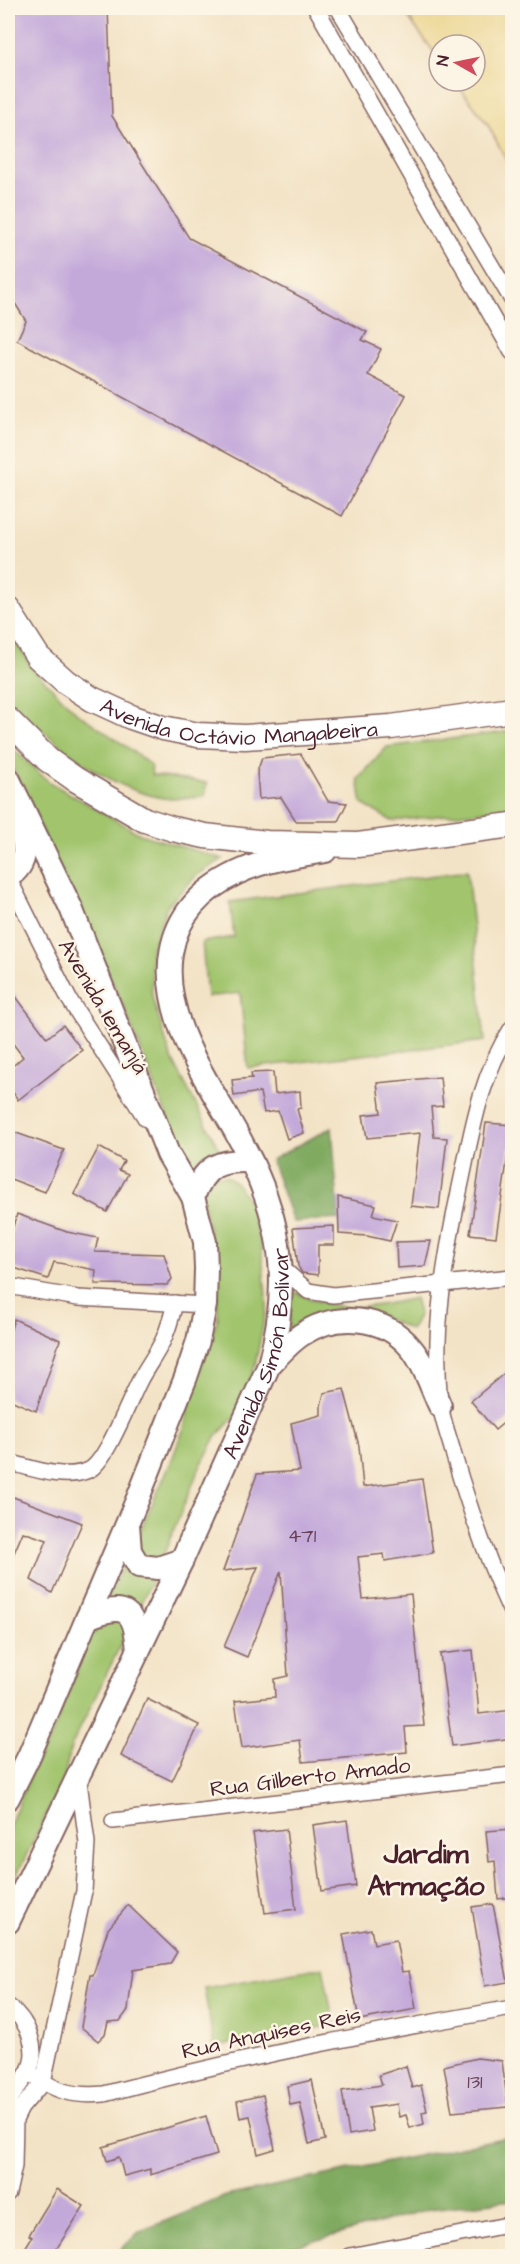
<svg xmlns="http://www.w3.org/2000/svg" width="520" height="2264" font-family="'Architects Daughter',sans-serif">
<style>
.green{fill:#a1c46d;stroke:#76724c;stroke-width:1.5}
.forest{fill:#80aa60;stroke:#656446;stroke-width:1.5}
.sand{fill:#eeda9e;stroke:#9c7c64;stroke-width:1.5}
.building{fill:#c3a9da}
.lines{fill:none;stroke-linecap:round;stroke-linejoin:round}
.street-casing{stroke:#856461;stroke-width:18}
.secondary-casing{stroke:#856461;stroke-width:26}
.primary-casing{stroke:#856461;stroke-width:27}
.street{stroke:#fff;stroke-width:15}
.secondary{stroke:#fff;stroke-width:22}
.primary{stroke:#fff;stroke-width:24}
.labels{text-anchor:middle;stroke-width:5;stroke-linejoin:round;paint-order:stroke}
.number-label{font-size:20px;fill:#684257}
.street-label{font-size:22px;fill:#4a1f2b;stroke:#fcf5e5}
.district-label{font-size:28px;font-weight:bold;fill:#4a1f2b;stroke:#fcf5e5}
</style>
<rect width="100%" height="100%" fill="#fcf5e5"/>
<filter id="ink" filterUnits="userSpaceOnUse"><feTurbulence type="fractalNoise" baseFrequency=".0167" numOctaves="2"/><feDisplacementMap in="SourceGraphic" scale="12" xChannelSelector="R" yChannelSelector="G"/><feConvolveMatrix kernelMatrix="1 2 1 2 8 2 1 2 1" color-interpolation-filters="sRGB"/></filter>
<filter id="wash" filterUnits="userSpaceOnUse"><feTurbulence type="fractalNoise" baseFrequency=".008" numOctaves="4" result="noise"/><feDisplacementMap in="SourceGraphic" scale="24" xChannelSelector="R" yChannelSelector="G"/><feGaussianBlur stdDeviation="1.35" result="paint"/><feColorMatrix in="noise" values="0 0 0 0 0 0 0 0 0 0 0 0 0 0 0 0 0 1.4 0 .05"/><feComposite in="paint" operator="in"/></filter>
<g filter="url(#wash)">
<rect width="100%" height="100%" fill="#f3e3c6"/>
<!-- green -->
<g class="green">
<path d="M8,629l25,40 43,43 51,35 23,18 2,10 55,8 -2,13c-13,1 -29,4 -42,2 -60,-10 -111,-59 -155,-98z"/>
<polygon points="512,731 512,808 392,821 362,804 358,779 387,747"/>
<path d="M8,744l41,38 91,52 83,25 -26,16 -30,31 -16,43 1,48 19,60 49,93c-14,0 -23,9 -32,19l-67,-169 -113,-243z"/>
<polygon points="467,871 485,1041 248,1068 240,993 207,997 202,942 234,937 230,902"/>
<polygon points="216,1175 226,1176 235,1182 251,1204 261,1244 267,1305 255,1366 236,1415 216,1437 198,1471 158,1568 71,1747 64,1778 8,1893 8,1829 35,1764 51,1737 100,1612 135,1542 171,1462 184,1428 190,1399 218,1317 215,1259 201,1194"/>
<path d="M291,1290c48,24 74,19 124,8l4,16 -8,16c-47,-23 -76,-30 -122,0z"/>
<polygon points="323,1967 334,2025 214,2047 204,1988"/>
</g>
<!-- forest -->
<g class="forest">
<polygon points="332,1127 339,1219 293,1222 271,1160"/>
<polygon points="512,2136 512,2200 429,2209 261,2256 114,2256 139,2232 226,2196"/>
</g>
<!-- sand -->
<polygon class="sand" points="401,8 512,8 512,171 488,125 455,81 475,81 475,45 439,45 439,59"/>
<g id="blocks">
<!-- building -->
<g class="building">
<polygon points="8,8 108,8 112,116 189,238 367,332 362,340 381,349 368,375 406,395 342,516 17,340 26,321 8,292"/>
<polygon points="301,754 328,801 347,803 338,821 296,821 281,797 259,799 257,772 262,758"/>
<polygon points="8,986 47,1038 63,1025 82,1050 18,1100 8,1085 8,1070 23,1057 8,1037"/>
<polygon points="273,1072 275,1094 300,1091 301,1108 297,1109 304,1133 287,1139 278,1111 264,1113 260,1092 234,1096 232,1080 252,1078 251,1073"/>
<polygon points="440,1077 443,1106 431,1107 434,1137 447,1138 439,1209 411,1206 420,1133 367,1138 363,1115 381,1113 377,1083"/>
<polygon points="486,1123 513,1125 513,1148 509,1148 496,1237 470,1234"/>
<polygon points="8,1130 64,1150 45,1192 8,1178"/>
<polygon points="99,1147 124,1161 119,1170 128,1174 107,1212 74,1194"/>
<polygon points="338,1197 376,1205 373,1215 397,1220 390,1241 367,1236 339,1234"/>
<polygon points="17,1214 67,1232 98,1238 95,1252 164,1254 172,1279 167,1285 95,1284 96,1270 54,1262 48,1279 8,1266 8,1243"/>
<polygon points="334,1226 334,1245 318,1245 318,1275 302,1273 298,1266 293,1228"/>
<polygon points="431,1241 425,1266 397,1268 396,1242"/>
<polygon points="14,1319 60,1340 36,1411 8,1399 8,1338"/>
<polygon points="513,1366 513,1415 495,1430 471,1401"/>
<polygon points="344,1389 359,1446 363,1487 422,1479 433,1553 385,1561 384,1554 358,1557 363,1599 411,1594 424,1726 405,1727 407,1752 303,1762 300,1740 242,1748 235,1701 275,1697 274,1679 288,1676 281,1571 247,1657 224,1647 258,1567 223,1571 257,1474 300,1471 291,1423 321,1415 321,1406 324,1393"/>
<polygon points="8,1495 82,1523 52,1593 31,1580 47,1540 23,1532 8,1567"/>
<polygon points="473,1650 479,1714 513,1710 513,1738 452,1746 440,1654"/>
<polygon points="147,1699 199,1725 172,1781 121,1756"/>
<polygon points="347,1820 356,1886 322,1891 313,1825"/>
<polygon points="286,1829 296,1909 265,1913 253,1833"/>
<polygon points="513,1829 513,1897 498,1899 495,1861 489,1862 486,1831"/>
<polygon points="493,1904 508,1982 485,1986 472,1907"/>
<polygon points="128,1905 177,1952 170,1964 133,1970 128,2010 120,2021 108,2022 105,2034 98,2041 81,2027 90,1975 93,1975 108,1929"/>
<polygon points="371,1929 374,1944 396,1940 402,1972 409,1971 416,2009 359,2020 343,1934"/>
<polygon points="477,2058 502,2061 508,2107 452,2112 444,2066"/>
<polygon points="406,2066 412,2088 421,2085 427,2111 422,2112 424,2124 410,2128 406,2115 399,2117 397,2104 369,2108 373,2131 349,2135 342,2091 382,2085 379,2075"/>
<polygon points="312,2080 325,2140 309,2144 300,2103 290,2105 287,2086"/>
<polygon points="263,2095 275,2149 258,2154 250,2116 240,2118 237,2101"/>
<polygon points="206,2116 217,2155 150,2175 150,2169 124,2176 119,2157 107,2161 103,2147"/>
<polygon points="57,2189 84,2206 52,2256 20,2256 32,2237 29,2235"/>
</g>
</g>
</g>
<g filter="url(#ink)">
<use href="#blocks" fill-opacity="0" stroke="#856461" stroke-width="1.5"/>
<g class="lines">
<defs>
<g id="street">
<polyline points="316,8 512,352"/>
<polyline points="338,8 512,300"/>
<polyline points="8,877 69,999 146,1119"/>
<path d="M512,1028c-30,45 -39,97 -50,150 -16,74 -30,149 -22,225 2,18 10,36 14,53 16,54 34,107 58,158"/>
<polyline points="281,1267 308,1291 333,1295 512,1277"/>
<polyline points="8,1286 78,1298 205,1305"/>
<path d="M8,1462c24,6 56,19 81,8 18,-9 41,-72 52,-92 7,-13 17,-26 23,-40 5,-11 8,-23 11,-35"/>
<polyline points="113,1821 512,1775"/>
<path d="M8,2006c20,14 33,45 19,68 -6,10 -14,19 -19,28"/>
<path d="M28,2072c27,19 43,25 76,22 135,-36 271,-62 408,-86"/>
<polyline points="8,2193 14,2166 15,2120 21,2108 43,2082 84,1891 87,1843 78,1774"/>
<polyline points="350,2256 512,2224"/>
</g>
<g id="secondary">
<polyline points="8,778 71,908 168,1154 193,1197 205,1242 206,1269 205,1305 198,1341 186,1377 138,1498 29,1756 8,1798"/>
<path d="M8,877c25,-16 15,-38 9,-62"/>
<path d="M193,1197c12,-32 26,-37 58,-36"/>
<path d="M270,1364c10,-10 19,-21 31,-29 34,-23 83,-20 110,13 13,15 20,39 29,58"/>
<polyline points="128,1524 130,1551 139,1566 158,1568 182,1560"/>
<path d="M87,1618c39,-16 48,-9 51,33"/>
<path id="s1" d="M8,1922l174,-362 87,-195c17,-63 17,-117 -7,-179 -18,-47 -48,-87 -70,-132 -35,-71 -35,-143 45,-181 27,-13 58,-17 88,-22"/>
</g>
<g id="primary">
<path id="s2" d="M8,610l30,47 28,25 26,17 39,18 32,11 35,7 47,2 146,-10 121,-17"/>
<polyline points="8,720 48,760 75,779 145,820 173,829 205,836 267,843 358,845 512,825"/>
</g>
</defs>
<!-- street casing -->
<use href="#street" class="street-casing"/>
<!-- secondary casing -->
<use href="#secondary" class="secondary-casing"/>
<!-- primary casing -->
<use href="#primary" class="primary-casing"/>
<!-- street -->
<use href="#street" class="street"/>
<!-- secondary -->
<use href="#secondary" class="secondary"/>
<!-- primary -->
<use href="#primary" class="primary"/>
</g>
</g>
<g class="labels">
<!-- number labels -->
<g class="number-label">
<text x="302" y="1542">471</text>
<text x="475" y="2088">131</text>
</g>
<!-- street labels -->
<g class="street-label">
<text dy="8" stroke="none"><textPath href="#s2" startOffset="276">Avenida Octávio Mangabeira</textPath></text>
<text transform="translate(104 1006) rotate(59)" y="8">Avenida Iemanjá</text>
<text dy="8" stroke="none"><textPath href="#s1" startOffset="624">Avenida Simón Bolívar</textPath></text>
<text transform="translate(310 1776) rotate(-7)" y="8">Rua Gilberto Amado</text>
<text transform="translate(271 2032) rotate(-12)" y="8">Rua Anquises Reis</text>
</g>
<!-- district labels -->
<g class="district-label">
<text x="426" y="1863">Jardim<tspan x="426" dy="32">Armação</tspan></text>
</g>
</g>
<!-- margin -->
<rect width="520" height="2264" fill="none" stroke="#fcf5e5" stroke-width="30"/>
<!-- north arrow -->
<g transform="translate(457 63) rotate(279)"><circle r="28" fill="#fcf5e5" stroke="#b59f9b" stroke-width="1.5"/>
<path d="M0-4.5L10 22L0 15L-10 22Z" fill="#d1495b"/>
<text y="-9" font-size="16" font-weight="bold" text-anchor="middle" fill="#4a1f2b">N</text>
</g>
</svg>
